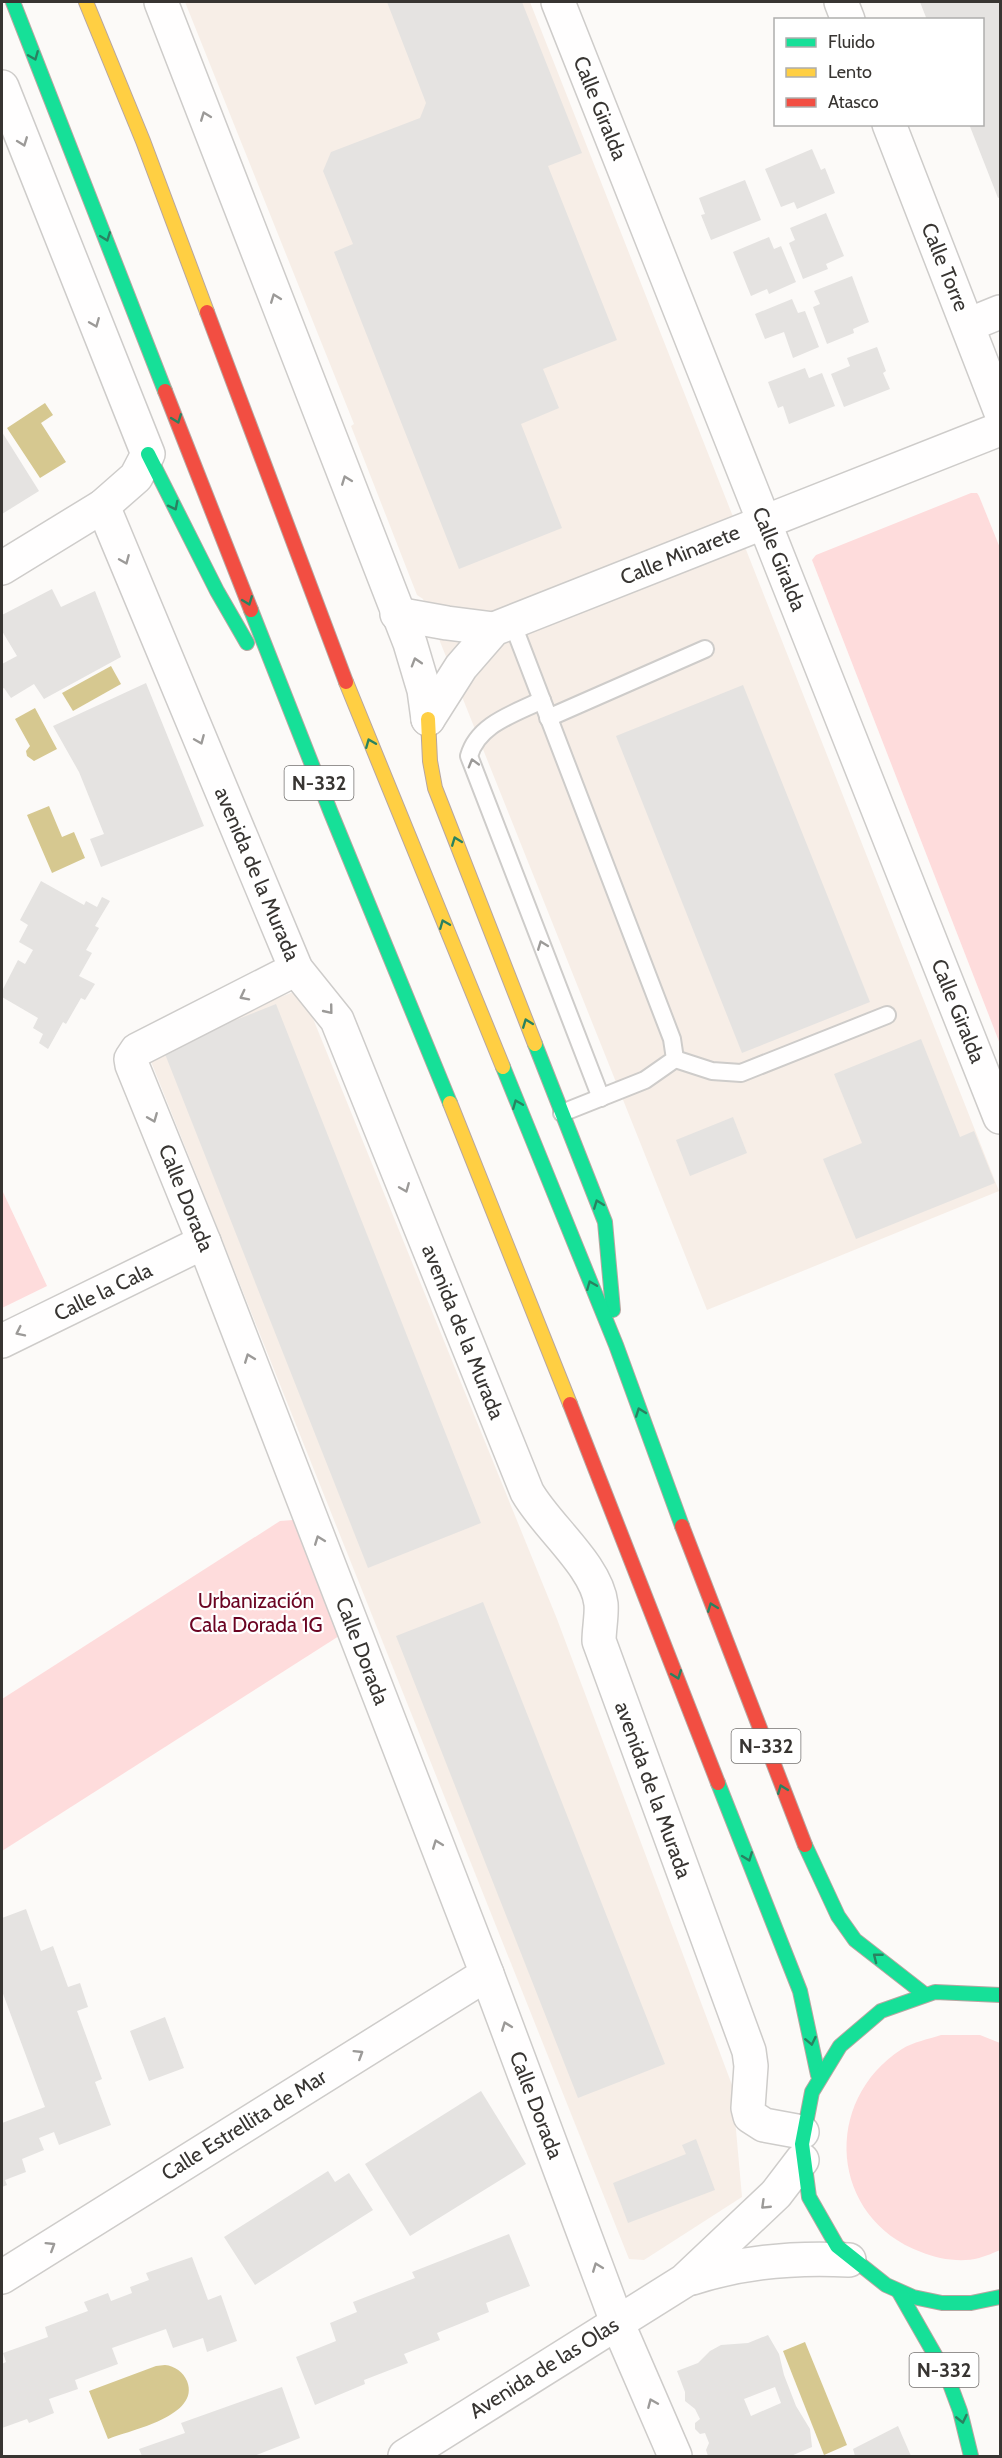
<svg xmlns="http://www.w3.org/2000/svg" width="1002" height="2458" font-family="Cabin,sans-serif">
<style>
.built{fill:#f7eee7}
.green{fill:#fedcdc}
.water{fill:#d6c890}
.building{fill:#e5e3e1;fill-rule:evenodd}
.lines{fill:none;stroke-linecap:round;stroke-linejoin:round}
.lane-casing{stroke:#ceccca;stroke-width:20}
.street-casing{stroke:#ceccca;stroke-width:36}
.fast-casing{stroke:#b7a6a1;stroke-width:16}
.slow-casing{stroke:#b7a6a1;stroke-width:16}
.jam-casing{stroke:#b7a6a1;stroke-width:16}
.lane{stroke:#fffefe;stroke-width:16}
.street{stroke:#fffefe;stroke-width:33}
.fast{stroke:#16e098;stroke-width:14}
.slow{stroke:#ffcf43;stroke-width:14}
.jam{stroke:#f24e42;stroke-width:14}
.oneway{stroke:#298260}
.oneway2{stroke:#9c9a98}
.labels{text-anchor:middle;stroke-width:4.5;stroke-linejoin:round;paint-order:stroke}
.shield{fill:#fff;stroke:#747270;stroke-width:1.5}
.shield-label{font-size:20px;font-weight:bold;fill:#383532}
.street-label{font-size:21px;fill:#383532;stroke:#fff}
.park-label{font-size:21px;fill:#6b0422;stroke:#fff}
</style>
<rect width="100%" height="100%" fill="#fcfaf8"/>
<!-- built -->
<g class="built">
<polygon points="185,2 530,2 999,1191 707,1310 423,599 417,595 351,426 354,424"/>
<polygon points="301,989 557,1619 732,2085 742,2197 644,2260 629,2259 146,1049"/>
</g>
<!-- green -->
<g class="green">
<polygon points="971,493 977,493 979,496 1000,548 1000,1044 812,560 816,555"/>
<polygon points="2,1190 47,1286 2,1308"/>
<polygon points="293,1520 339,1636 2,1851 2,1699 280,1521"/>
<path d="M941,2035h39l20,8v207c-7,3 -14,6 -21,8 -18,5 -41,1 -58,-6 -91,-34 -100,-151 -19,-203 11,-7 27,-10 39,-14z"/>
</g>
<!-- water -->
<g class="water">
<polygon points="45,403 53,415 41,423 66,462 40,478 7,428"/>
<polygon points="111,666 121,684 73,711 62,693"/>
<polygon points="35,708 57,749 34,761 27,756 26,751 30,746 15,719"/>
<polygon points="49,806 62,837 74,832 85,858 52,873 27,815"/>
<polygon points="805,2342 847,2445 824,2455 783,2351"/>
<path d="M165,2365c10,1 18,7 22,16 14,35 -56,49 -79,58l-19,-48 67,-25z"/>
</g>
<!-- building -->
<g class="building">
<polygon points="387,2 522,2 582,153 548,166 617,340 543,369 559,408 521,424 562,528 459,569 334,252 353,244 323,171 331,152 420,118 426,103"/>
<polygon points="920,2 1000,2 1000,197 998,198 969,124 982,124 982,20 927,20"/>
<polygon points="812,149 821,170 825,168 835,193 797,209 794,202 781,207 765,169"/>
<polygon points="745,180 761,220 711,240 701,215 705,214 699,198"/>
<polygon points="826,213 844,256 826,264 828,269 803,279 789,243 795,240 790,228"/>
<polygon points="769,237 774,249 781,246 796,282 769,294 767,289 751,296 733,252"/>
<polygon points="852,276 869,322 853,329 854,333 827,344 813,307 820,304 814,291"/>
<polygon points="792,299 798,313 805,311 819,347 793,358 784,332 765,339 755,314"/>
<polygon points="877,347 886,371 883,373 890,389 844,407 831,374 850,366 847,358"/>
<polygon points="805,368 809,378 822,373 835,406 789,424 783,406 778,408 768,382"/>
<polygon points="2,432 39,491 2,514"/>
<polygon points="52,589 61,607 95,591 121,657 44,699 34,684 11,698 4,688 2,689 2,664 17,656 2,631 2,615"/>
<polygon points="146,683 204,826 101,867 90,839 104,834 79,772 53,726"/>
<polygon points="743,685 870,1002 742,1053 616,736"/>
<polygon points="41,881 84,905 86,901 97,907 102,897 110,901 95,926 99,928 86,950 92,953 79,976 95,984 85,1000 81,998 66,1024 63,1022 48,1049 39,1043 43,1034 33,1028 38,1018 2,997 2,991 18,960 25,964 33,950 19,942 28,925 20,920"/>
<polygon points="276,1004 481,1523 368,1568 163,1049"/>
<polygon points="921,1039 960,1137 974,1131 995,1183 856,1239 823,1159 862,1143 834,1074"/>
<polygon points="733,1117 747,1153 690,1176 676,1140"/>
<polygon points="483,1602 665,2064 578,2098 396,1636"/>
<polygon points="26,1909 41,1951 53,1946 68,1987 80,1983 88,2007 77,2011 102,2079 95,2082 111,2125 59,2145 54,2132 39,2138 44,2150 22,2159 26,2172 5,2180 7,2185 2,2187 2,2123 45,2107 2,1991 2,1918"/>
<polygon points="165,2017 184,2068 149,2081 130,2031"/>
<polygon points="481,2091 526,2164 410,2236 365,2164"/>
<polygon points="696,2139 715,2190 628,2223 613,2183 686,2154 682,2145"/>
<polygon points="328,2171 335,2182 349,2173 373,2210 255,2285 224,2237"/>
<polygon points="509,2234 530,2286 486,2303 489,2312 437,2333 440,2340 404,2354 408,2363 364,2380 365,2384 315,2405 296,2357 336,2341 330,2323 357,2312 353,2302 415,2278 412,2272"/>
<polygon points="192,2257 208,2300 221,2295 237,2341 207,2352 203,2338 173,2348 166,2329 112,2348 118,2364 75,2380 78,2389 49,2399 54,2413 29,2423 27,2419 2,2428 2,2364 6,2362 3,2353 48,2337 45,2327 88,2311 84,2302 108,2293 111,2301 132,2293 130,2287 149,2280 146,2273"/>
<path d="M768,2335l11,19 5,21 12,31 14,23 2,18 -21,9h-83l-2,-6 3,-7 -4,-10 -5,1 -5,-5v-6l5,-4 -5,-10 -10,-8v-9l-8,-21 21,-8 12,-12 11,-6 27,-2zM775,2387l6,16 -30,13 -7,-17z"/>
<polygon points="282,2387 300,2438 254,2456 142,2456 139,2449 185,2433 181,2423"/>
<polygon points="898,2426 911,2456 855,2456 853,2449"/>
</g>
<g class="lines">
<defs>
<g id="lane">
<polyline points="512,622 672,1039 675,1059 645,1080 562,1113"/>
<path d="M542,700c-28,14 -64,24 -73,56l132,342"/>
<polyline points="548,718 705,649"/>
<polyline points="675,1059 712,1071 741,1073 887,1015"/>
</g>
<g id="street">
<polyline points="161,2 410,643 424,690 428,719"/>
<polyline points="558,2 1000,1117"/>
<polyline points="841,2 848,20"/>
<polyline points="2,87 148,454 136,477 103,506 2,568"/>
<polyline points="889,124 1000,410"/>
<polyline points="968,325 1000,312"/>
<path d="M103,506l193,463 41,51 190,472c19,34 70,74 74,112 1,11 -2,25 -2,37l150,410 2,15 -3,42 2,8 14,9 38,7"/>
<polyline points="397,614 447,623 494,629"/>
<polyline points="428,719 461,667 494,629 1000,429"/>
<polyline points="296,969 137,1050 131,1059 132,1065 204,1242 296,1480 487,1974 617,2322 675,2456"/>
<polyline points="2,1341 204,1242"/>
<polyline points="2,2277 487,1974"/>
<path d="M692,2278c50,-16 104,-21 157,-18"/>
<polyline points="405,2456 684,2281 776,2194 802,2160"/>
</g>
<g id="fast">
<polyline points="13,2 165,391"/>
<polyline points="148,454 217,591 247,643"/>
<polyline points="251,610 331,813 450,1103"/>
<polyline points="535,1044 605,1222 613,1310"/>
<polyline points="503,1067 616,1345 682,1526"/>
<polyline points="718,1783 800,1991 818,2075"/>
<polyline points="805,1845 838,1916 855,1940 923,1993"/>
<polyline points="1000,1995 935,1992 881,2011 840,2046 812,2092 802,2144 809,2197 837,2246 886,2285 913,2297 942,2303 971,2303 1000,2297"/>
<polyline points="899,2292 947,2376 960,2411 971,2456"/>
</g>
<g id="slow">
<polyline points="86,2 143,141 207,312"/>
<polyline points="346,682 503,1067"/>
<polyline points="428,719 430,761 435,788 535,1044"/>
<polyline points="450,1103 570,1404"/>
</g>
<g id="jam">
<polyline points="207,312 346,682"/>
<polyline points="165,391 251,610"/>
<polyline points="570,1404 718,1783"/>
<polyline points="682,1526 805,1845"/>
</g>
</defs>
<!-- lane casing -->
<use href="#lane" class="lane-casing"/>
<!-- street casing -->
<use href="#street" class="street-casing"/>
<!-- fast casing -->
<use href="#fast" class="fast-casing"/>
<!-- slow casing -->
<use href="#slow" class="slow-casing"/>
<!-- jam casing -->
<use href="#jam" class="jam-casing"/>
<!-- lane -->
<use href="#lane" class="lane"/>
<!-- street -->
<use href="#street" class="street"/>
<!-- fast -->
<use href="#fast" class="fast"/>
<!-- slow -->
<use href="#slow" class="slow"/>
<!-- jam -->
<use href="#jam" class="jam"/>
</g>
<!-- one-way arrows -->
<defs><path id="oneway-chevron" d="M-2-3.5L2.5 0L-2 3.5" fill="none" stroke-width="1.6" stroke-linecap="round" stroke-linejoin="round" transform="scale(1.5)"/></defs>
<g class="oneway">
<use href="#oneway-chevron" transform="translate(34 56) rotate(68)"/>
<use href="#oneway-chevron" transform="translate(106 237) rotate(69)"/>
<use href="#oneway-chevron" transform="translate(177 419) rotate(69)"/>
<use href="#oneway-chevron" transform="translate(174 506) rotate(63)"/>
<use href="#oneway-chevron" transform="translate(248 601) rotate(69)"/>
<use href="#oneway-chevron" transform="translate(370 743) rotate(-112)"/>
<use href="#oneway-chevron" transform="translate(456 841) rotate(-111)"/>
<use href="#oneway-chevron" transform="translate(444 924) rotate(-112)"/>
<use href="#oneway-chevron" transform="translate(527 1023) rotate(-111)"/>
<use href="#oneway-chevron" transform="translate(517 1104) rotate(-112)"/>
<use href="#oneway-chevron" transform="translate(598 1204) rotate(-111)"/>
<use href="#oneway-chevron" transform="translate(591 1285) rotate(-112)"/>
<use href="#oneway-chevron" transform="translate(640 1412) rotate(-110)"/>
<use href="#oneway-chevron" transform="translate(712 1607) rotate(-111)"/>
<use href="#oneway-chevron" transform="translate(677 1675) rotate(69)"/>
<use href="#oneway-chevron" transform="translate(782 1789) rotate(-111)"/>
<use href="#oneway-chevron" transform="translate(748 1857) rotate(69)"/>
<use href="#oneway-chevron" transform="translate(877 1957) rotate(-142)"/>
<use href="#oneway-chevron" transform="translate(811 2041) rotate(78)"/>
<use href="#oneway-chevron" transform="translate(962 2419) rotate(77)"/>
</g>
<g class="oneway2">
<use href="#oneway-chevron" transform="translate(205 116) rotate(-111)"/>
<use href="#oneway-chevron" transform="translate(23 142) rotate(69)"/>
<use href="#oneway-chevron" transform="translate(275 298) rotate(-111)"/>
<use href="#oneway-chevron" transform="translate(95 323) rotate(68)"/>
<use href="#oneway-chevron" transform="translate(346 480) rotate(-111)"/>
<use href="#oneway-chevron" transform="translate(125 560) rotate(67)"/>
<use href="#oneway-chevron" transform="translate(416 662) rotate(-107)"/>
<use href="#oneway-chevron" transform="translate(200 740) rotate(67)"/>
<use href="#oneway-chevron" transform="translate(473 763) rotate(-106)"/>
<use href="#oneway-chevron" transform="translate(542 945) rotate(-111)"/>
<use href="#oneway-chevron" transform="translate(244 996) rotate(153)"/>
<use href="#oneway-chevron" transform="translate(329 1010) rotate(51)"/>
<use href="#oneway-chevron" transform="translate(153 1118) rotate(68)"/>
<use href="#oneway-chevron" transform="translate(405 1188) rotate(68)"/>
<use href="#oneway-chevron" transform="translate(20 1332) rotate(154)"/>
<use href="#oneway-chevron" transform="translate(249 1358) rotate(-111)"/>
<use href="#oneway-chevron" transform="translate(319 1540) rotate(-111)"/>
<use href="#oneway-chevron" transform="translate(437 1844) rotate(-111)"/>
<use href="#oneway-chevron" transform="translate(506 2026) rotate(-111)"/>
<use href="#oneway-chevron" transform="translate(359 2054) rotate(-32)"/>
<use href="#oneway-chevron" transform="translate(765 2205) rotate(136)"/>
<use href="#oneway-chevron" transform="translate(51 2246) rotate(-32)"/>
<use href="#oneway-chevron" transform="translate(597 2267) rotate(-111)"/>
<use href="#oneway-chevron" transform="translate(652 2403) rotate(-113)"/>
</g>
<g class="labels">
<!-- shield labels -->
<g class="shield">
<rect x="284.5" y="766" width="69" height="34" rx="4.5"/>
<rect x="731.5" y="1729" width="69" height="34" rx="4.5"/>
<rect x="909.5" y="2353" width="69" height="34" rx="4.5"/>
</g>
<g class="shield-label">
<text x="319" y="790">N-332</text>
<text x="766" y="1753">N-332</text>
<text x="944" y="2377">N-332</text>
</g>
<!-- street labels -->
<g class="street-label">
<text transform="translate(600 108) rotate(68)" y="7">Calle Giralda</text>
<text transform="translate(945 267) rotate(68)" y="7">Calle Torre</text>
<text transform="translate(680 555) rotate(-22)" y="7">Calle Minarete</text>
<text transform="translate(779 559) rotate(68)" y="7">Calle Giralda</text>
<text transform="translate(257 874) rotate(67)" y="7">avenida de la Murada</text>
<text transform="translate(958 1011) rotate(68)" y="7">Calle Giralda</text>
<text transform="translate(186 1198) rotate(68)" y="7">Calle Dorada</text>
<text transform="translate(103 1292) rotate(-26)" y="7">Calle la Cala</text>
<text transform="translate(463 1332) rotate(68)" y="7">avenida de la Murada</text>
<text transform="translate(362 1651) rotate(69)" y="7">Calle Dorada</text>
<text transform="translate(653 1790) rotate(70)" y="7">avenida de la Murada</text>
<text transform="translate(536 2105) rotate(69)" y="7">Calle Dorada</text>
<text transform="translate(244 2125) rotate(-32)" y="7">Calle Estrellita de Mar</text>
<text transform="translate(544 2368) rotate(-32)" y="7">Avenida de las Olas</text>
</g>
<!-- park labels -->
<g class="park-label">
<text x="256" y="1608">Urbanización<tspan x="256" dy="24">Cala Dorada 1G</tspan></text>
</g>
</g>
<!-- border -->
<rect width="1002" height="2458" fill="none" stroke="#383532" stroke-width="6"/>
<!-- legend -->
<rect x="774" y="18" width="210" height="108" fill="#ffffff" stroke="#afaead" stroke-width="1.5"/>
<rect x="786" y="38" width="30" height="9" fill="#16e098" stroke="#afaead" stroke-width="1.5"/>
<text x="828" y="48" font-size="18" fill="#383532">Fluido</text>
<rect x="786" y="68" width="30" height="9" fill="#ffcf43" stroke="#afaead" stroke-width="1.5"/>
<text x="828" y="78" font-size="18" fill="#383532">Lento</text>
<rect x="786" y="98" width="30" height="9" fill="#f24e42" stroke="#afaead" stroke-width="1.5"/>
<text x="828" y="108" font-size="18" fill="#383532">Atasco</text>
</svg>
